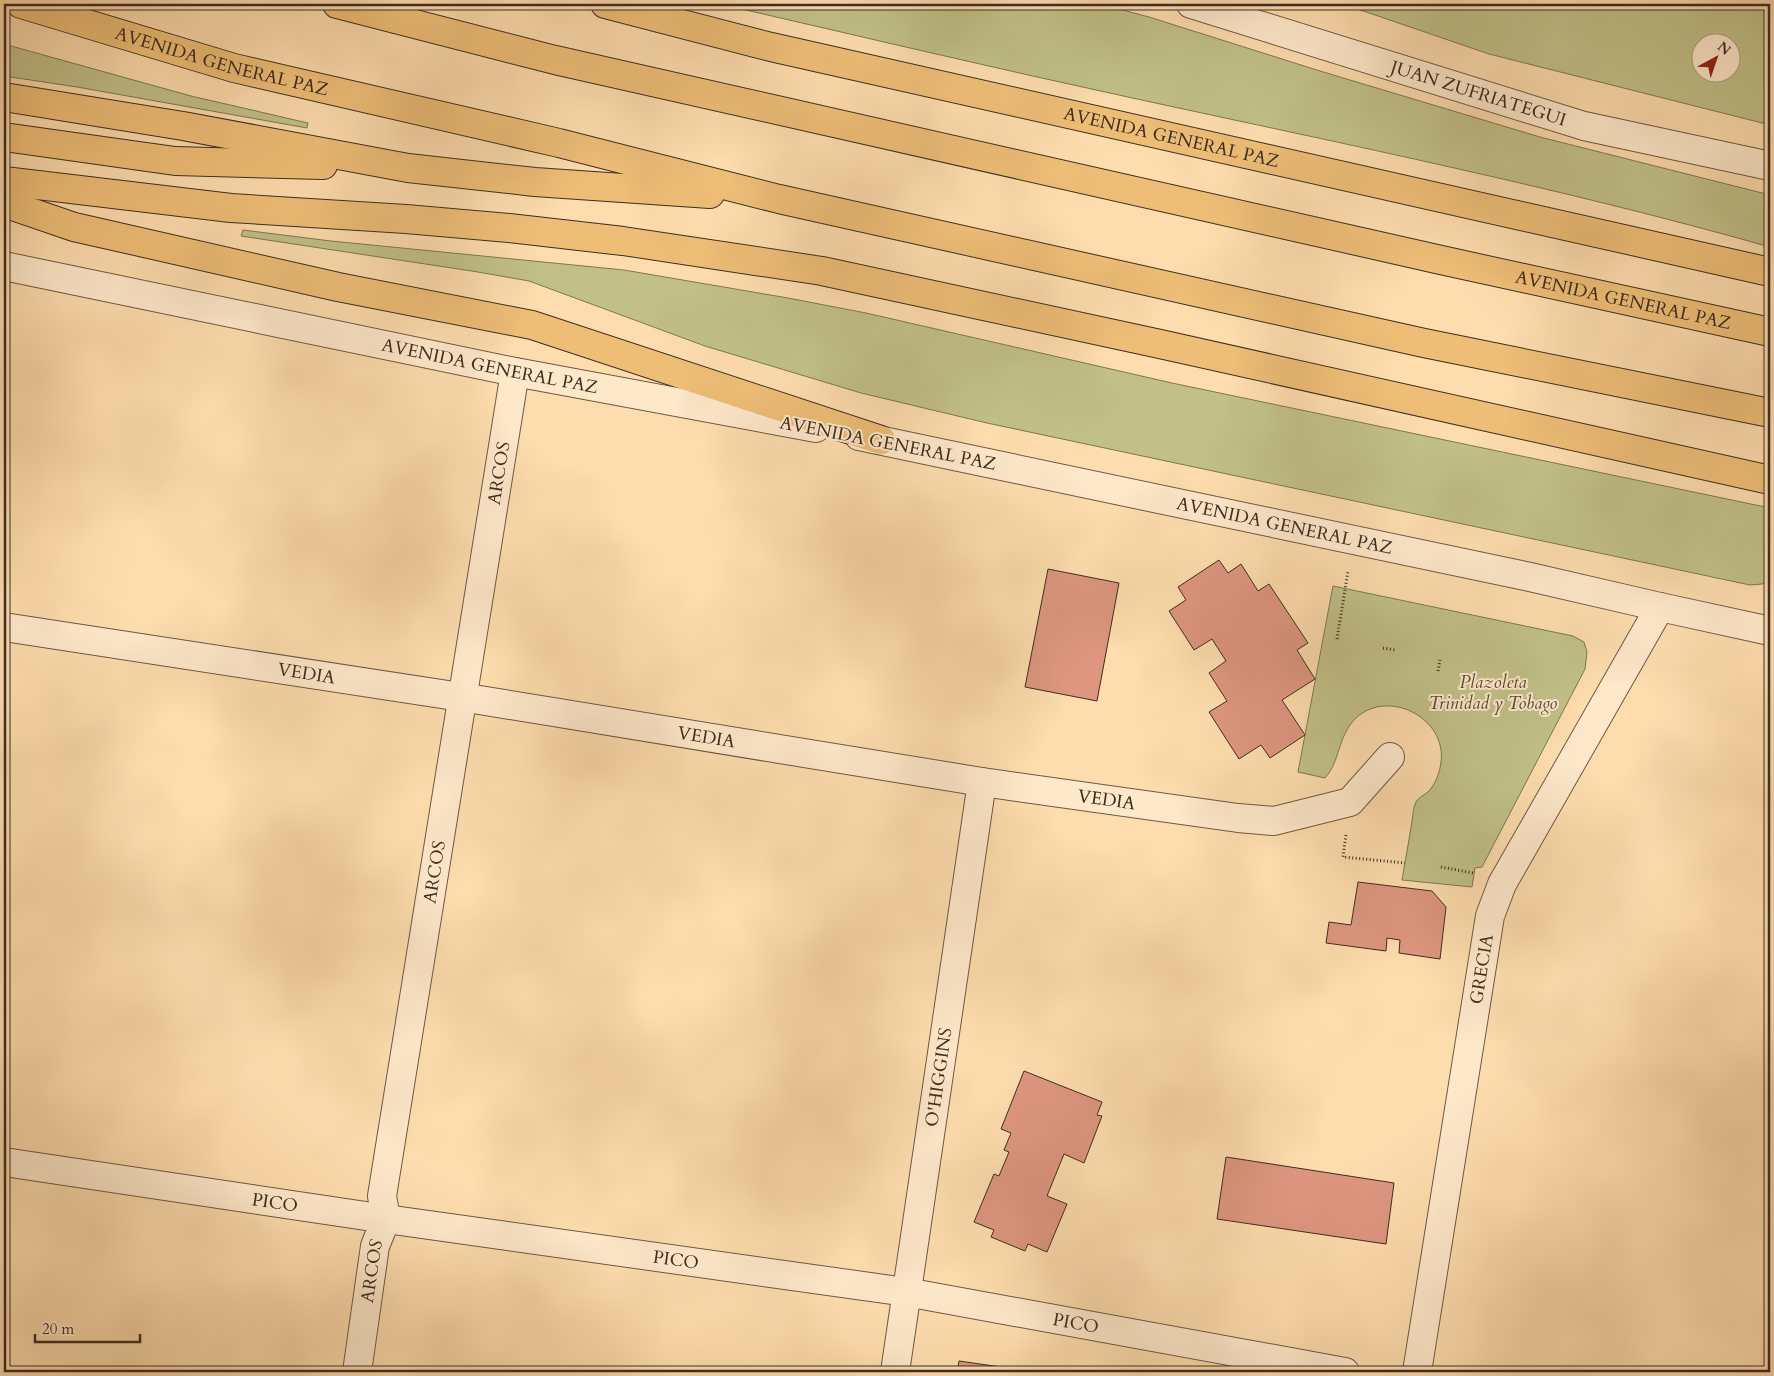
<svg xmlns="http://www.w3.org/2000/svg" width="1774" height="1376" font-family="Cardo,serif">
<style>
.green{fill:#c1c089;stroke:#7f7656;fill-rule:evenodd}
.building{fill:#de9680;stroke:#3d2d22}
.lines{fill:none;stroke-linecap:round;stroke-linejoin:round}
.minor-casing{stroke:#6d5945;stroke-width:30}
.highway-casing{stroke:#3d2d22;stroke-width:30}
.path{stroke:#3d2d22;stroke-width:3;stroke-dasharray:1 2.5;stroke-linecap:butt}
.minor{stroke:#fee8ca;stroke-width:28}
.highway{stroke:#eebe77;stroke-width:28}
.labels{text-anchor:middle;stroke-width:4;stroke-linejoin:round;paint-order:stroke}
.street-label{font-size:18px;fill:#3d2d22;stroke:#fee8ca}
.park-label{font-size:18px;font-style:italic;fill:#574a37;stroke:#fee8ca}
</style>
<rect width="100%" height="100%" fill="#fddcae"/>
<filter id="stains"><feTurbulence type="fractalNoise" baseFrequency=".004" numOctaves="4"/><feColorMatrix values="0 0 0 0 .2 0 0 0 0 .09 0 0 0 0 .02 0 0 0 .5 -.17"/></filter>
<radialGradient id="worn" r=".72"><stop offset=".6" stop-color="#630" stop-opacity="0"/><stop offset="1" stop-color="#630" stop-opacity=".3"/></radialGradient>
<!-- green -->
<g class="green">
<path d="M720,4h380l49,13 171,54 220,66 230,58v52c-208,-59 -421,-102 -633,-148 -139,-30 -278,-63 -417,-95z"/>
<path d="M1343,4h427v121l-281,-71zM1702,42h30v30h-30z"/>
<polygon points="4,44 191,96 308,123 307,128 77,87 4,76"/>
<polygon points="243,230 331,241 624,270 788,298 866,313 1172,383 1770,508 1770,581 1762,584 1750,585 987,423 861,393 705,346 529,281 478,272 241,236"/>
<path d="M1333,586l240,50 11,6 3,10 -2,17 -103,198 -7,1 -3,19 -70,-7c3,-19 7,-39 10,-59 1,-5 1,-14 4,-19 2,-4 8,-7 12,-10 7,-7 12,-20 13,-30 6,-44 -53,-74 -85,-44 -19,19 -15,42 -31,60l-27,-6z"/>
</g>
<!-- building -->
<g class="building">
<polygon points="1219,560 1228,573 1241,564 1258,591 1269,584 1308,643 1297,650 1315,679 1282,700 1305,735 1270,758 1261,745 1239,759 1209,712 1227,701 1209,673 1226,661 1212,639 1194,650 1169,611 1186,600 1178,587"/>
<polygon points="1048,569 1119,583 1097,701 1025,687"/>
<polygon points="1358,882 1432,891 1446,907 1440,959 1399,953 1400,940 1387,938 1386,951 1326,943 1329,922 1351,925"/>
<polygon points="1024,1071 1102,1102 1097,1115 1102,1116 1084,1163 1064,1154 1047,1196 1067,1204 1047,1252 1028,1244 1025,1251 991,1237 994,1230 974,1222 994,1174 999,1176 1009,1152 1004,1150 1011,1133 1001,1129"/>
<polygon points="1226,1157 1394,1183 1386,1244 1217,1219"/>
<polygon points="959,1361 1015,1369 1014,1372 957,1372"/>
</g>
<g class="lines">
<defs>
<g id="minor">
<path id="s1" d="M1191,4l393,122 186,40"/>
<path id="s2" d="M4,266l511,106 301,56"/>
<path id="s3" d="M859,436l671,141 130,30 110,24"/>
<path id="s4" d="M4,627l457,70 521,85 256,36 36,3 76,-19 40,-45"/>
<path id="s5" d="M4,1162l382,57 520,73 439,80"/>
<path id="s6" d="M357,1372l18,-126 11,-27 -4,-23 133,-824"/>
<path id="s7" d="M895,1372l87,-590"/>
<path id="s8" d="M1417,1372l73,-456 12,-32 158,-277"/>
</g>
<g id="highway">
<path id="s9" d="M21,4l213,64 325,75 220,56 645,144 346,70"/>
<path id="s10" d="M337,4l218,56 886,200 329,72"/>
<path id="s11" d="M605,4l166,43 999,225"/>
<polyline points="4,97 183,126 408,168 535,182 710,194"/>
<polyline points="4,137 175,161 323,165"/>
<polyline points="4,181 231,208 406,219 509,228 623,241 822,271 1160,344 1770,480"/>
<polyline points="4,203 74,227 338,287 532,325 881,440"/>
</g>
</defs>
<!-- minor casing -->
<use href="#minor" class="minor-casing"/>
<!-- highway casing -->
<use href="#highway" class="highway-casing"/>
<!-- path -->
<g class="path">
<polyline points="1337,639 1348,571"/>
<polyline points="1383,648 1395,650"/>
<polyline points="1438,671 1440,660"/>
<polyline points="1346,835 1343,857 1405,863"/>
<polyline points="1441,867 1473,873"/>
</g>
<!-- minor -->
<use href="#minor" class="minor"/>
<!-- highway -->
<use href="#highway" class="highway"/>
</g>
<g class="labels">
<!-- street labels -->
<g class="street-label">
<text dy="6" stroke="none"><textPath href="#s9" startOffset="209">AVENIDA GENERAL PAZ</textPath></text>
<text dy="6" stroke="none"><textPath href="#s1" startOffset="301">JUAN ZUFRIATEGUI</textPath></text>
<text dy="6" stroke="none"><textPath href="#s11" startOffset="582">AVENIDA GENERAL PAZ</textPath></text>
<text dy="6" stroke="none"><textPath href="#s10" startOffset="1320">AVENIDA GENERAL PAZ</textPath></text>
<text dy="6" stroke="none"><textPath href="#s2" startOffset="496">AVENIDA GENERAL PAZ</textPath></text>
<text transform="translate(888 443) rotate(11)" y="6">AVENIDA GENERAL PAZ</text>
<text dy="6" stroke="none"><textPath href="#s6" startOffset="912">ARCOS</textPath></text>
<text dy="6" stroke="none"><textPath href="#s3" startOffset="435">AVENIDA GENERAL PAZ</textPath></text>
<text dy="6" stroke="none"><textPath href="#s4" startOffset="306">VEDIA</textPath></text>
<text dy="6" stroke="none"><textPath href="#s4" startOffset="711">VEDIA</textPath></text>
<text dy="6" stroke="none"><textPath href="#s4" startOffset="1116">VEDIA</textPath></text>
<text dy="6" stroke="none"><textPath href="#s6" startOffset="508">ARCOS</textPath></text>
<text dy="6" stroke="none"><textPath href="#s8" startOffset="408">GRECIA</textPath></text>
<text dy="6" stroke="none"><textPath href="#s7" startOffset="298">O'HIGGINS</textPath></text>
<text dy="6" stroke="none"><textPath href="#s5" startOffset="274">PICO</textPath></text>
<text dy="6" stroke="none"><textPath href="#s5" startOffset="679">PICO</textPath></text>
<text dy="6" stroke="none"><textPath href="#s6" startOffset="102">ARCOS</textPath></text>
<text dy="6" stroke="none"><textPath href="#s5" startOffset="1084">PICO</textPath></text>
</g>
<!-- park labels -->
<g class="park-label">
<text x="1493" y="688">Plazoleta<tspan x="1493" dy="21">Trinidad y Tobago</tspan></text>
</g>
</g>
<!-- margin -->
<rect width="1774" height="1376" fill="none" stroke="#fddcae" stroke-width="20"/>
<rect x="5" y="5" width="1764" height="1366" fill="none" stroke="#3d2d22" stroke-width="2.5"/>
<rect x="10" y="10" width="1754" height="1356" fill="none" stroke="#3d2d22"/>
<!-- north arrow -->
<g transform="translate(1716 58) rotate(40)"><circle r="24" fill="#fee8ca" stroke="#b19d87"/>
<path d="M0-4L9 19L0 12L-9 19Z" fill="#8f2418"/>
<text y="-8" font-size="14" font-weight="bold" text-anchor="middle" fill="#3d2d22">N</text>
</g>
<!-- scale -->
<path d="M35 1334v8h105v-8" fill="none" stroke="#3d2d22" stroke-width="2.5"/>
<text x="42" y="1334" font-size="15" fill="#3d2d22" stroke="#fee8ca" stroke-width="4" paint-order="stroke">20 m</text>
<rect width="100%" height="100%" filter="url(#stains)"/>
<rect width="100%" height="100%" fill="url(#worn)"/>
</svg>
